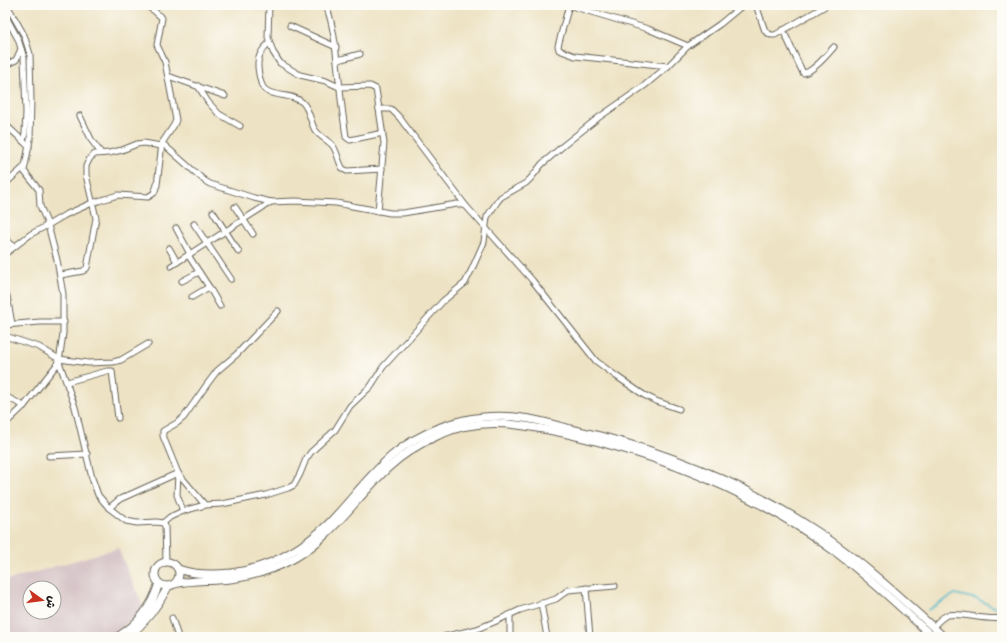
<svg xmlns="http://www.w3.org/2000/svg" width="1007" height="642" font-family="Dekko,'Playpen Sans Arabic',sans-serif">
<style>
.industrial{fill:#d2bec2;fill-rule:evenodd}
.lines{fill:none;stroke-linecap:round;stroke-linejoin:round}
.stream{stroke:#4eb8cb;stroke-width:1.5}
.minor-casing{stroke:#656156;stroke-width:7}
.highway-casing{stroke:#656156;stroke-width:9}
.minor{stroke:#fff;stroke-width:5}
.highway{stroke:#fff;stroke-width:7}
</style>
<rect width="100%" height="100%" fill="#fdfcf7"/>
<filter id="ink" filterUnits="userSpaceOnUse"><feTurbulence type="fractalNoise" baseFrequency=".025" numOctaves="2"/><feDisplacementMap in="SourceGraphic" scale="8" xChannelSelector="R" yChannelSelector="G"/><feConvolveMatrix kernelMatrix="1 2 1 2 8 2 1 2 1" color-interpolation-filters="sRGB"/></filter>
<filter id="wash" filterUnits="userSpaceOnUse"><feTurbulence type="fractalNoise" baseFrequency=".012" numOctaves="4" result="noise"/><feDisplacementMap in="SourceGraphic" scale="16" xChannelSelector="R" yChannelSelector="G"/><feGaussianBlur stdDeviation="0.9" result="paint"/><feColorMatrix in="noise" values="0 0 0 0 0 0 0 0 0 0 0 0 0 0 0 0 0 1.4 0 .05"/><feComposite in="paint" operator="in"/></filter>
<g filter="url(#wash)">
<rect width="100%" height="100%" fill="#ede2c3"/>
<!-- industrial -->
<path class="industrial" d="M118,548l26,61 -27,22 -23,6h-89v-56zM30,588h24v24h-24z"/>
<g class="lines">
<!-- stream -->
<polyline class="stream" points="928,610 955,594 977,599 1002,611"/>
</g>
</g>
<g filter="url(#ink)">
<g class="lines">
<defs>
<g id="minor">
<polyline points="269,5 268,37 273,52 280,63 300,75 326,81 339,87 370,86 376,89 384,143 378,211"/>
<path d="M326,5c10,27 10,54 14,83 1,16 4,33 6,49l4,3 33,-7"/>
<polyline points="568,5 648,29 688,46"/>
<polyline points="569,5 558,46 559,50 575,56 668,66"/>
<polyline points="756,5 765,31 771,35 775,35 827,5"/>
<polyline points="5,15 18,39 24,58 26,112 25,133 23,141 29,147"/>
<polyline points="290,26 336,47"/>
<path d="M783,30l20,43c9,0 25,-19 31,-26"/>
<path d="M269,43c-12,11 -13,20 -9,36 1,5 3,10 7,12 11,6 26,3 35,11 8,7 8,20 13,28 5,7 13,10 18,16 5,7 5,16 10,23l4,2 35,-2"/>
<polyline points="338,60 360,54"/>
<polyline points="5,65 16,60 21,49"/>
<polyline points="168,76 225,96"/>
<polyline points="198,86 208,102 219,114 240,126"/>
<polyline points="379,109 391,109 399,117 466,206"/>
<polyline points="80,116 92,141 101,153"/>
<polyline points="5,124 23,141"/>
<polyline points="162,143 205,181 210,184 254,198 271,202 295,201 336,203 390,213 403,213 457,204 466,206 532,280 596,361 616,376 644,395 656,401 679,409"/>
<polyline points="5,184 24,167"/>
<polyline points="235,207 253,234"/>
<polyline points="213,212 239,252"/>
<polyline points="194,224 231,279"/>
<polyline points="176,228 190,254"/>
<polyline points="5,238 14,247"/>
<polyline points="169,248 177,262"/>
<polyline points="5,254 31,234 48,225 65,215 92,203 118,195 148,197 154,193 157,185 162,143 174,125 176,120 165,62 157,45 162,18 153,10 144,5"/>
<polyline points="188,255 209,287 220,306"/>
<polyline points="171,266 271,202"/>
<polyline points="61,275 83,271 87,268 96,218 86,175 86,166 90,158 95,154 109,153 122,150 137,144 144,143 161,146"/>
<polyline points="182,281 199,272"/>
<polyline points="7,296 12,324"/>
<polyline points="192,297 209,287"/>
<polyline points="5,325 40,322 64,322"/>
<polyline points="5,336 39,347 59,359 88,363 113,362 121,360 148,344"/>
<polyline points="59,362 75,407 92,478 98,495 109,508 126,521 137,523 157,522 163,523 165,526 166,562"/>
<polyline points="67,382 107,371 112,371 118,418"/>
<polyline points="5,396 24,406"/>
<polyline points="5,424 24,406 59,362 63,333 63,294 57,260 48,225 40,206 39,190 24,171 30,140 31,101 30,54 24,35 7,5"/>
<polyline points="49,456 87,454"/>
<polyline points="109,508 120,499 178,473 205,505"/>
<polyline points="183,511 177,495 178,473 163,436 163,431 177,423 184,417 208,383 217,371 237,354 278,311"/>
<polyline points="163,523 170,517 183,511 205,505 222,504 266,495 288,488 294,485 300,474 306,459 311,452 335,430 350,406 371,386 383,367 443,301 465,283 472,269 484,242 487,217 497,202 501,197 526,183 531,178 542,164 564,145 598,118 644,86 668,66 688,46 720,24 743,5"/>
<polyline points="586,588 590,637"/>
<polyline points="541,603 547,637"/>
<polyline points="510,615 510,637"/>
<polyline points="172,618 178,637"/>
<path d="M933,627c4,-4 8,-10 15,-12 13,-3 37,6 54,3"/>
<polyline points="443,637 477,629 494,622 520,610 556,599 568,590 615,586"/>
</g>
<g id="highway">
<circle cx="167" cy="574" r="12"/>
<path d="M178,569c17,6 35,6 53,4 37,-5 70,-23 97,-49 23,-23 41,-50 67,-71 13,-11 29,-19 46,-26 25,-10 55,-13 82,-9 18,2 35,8 52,12 88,20 168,52 243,102 45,30 86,69 126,105"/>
<path d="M175,584c15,-4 28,-3 43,-4 26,-1 53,-9 75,-21 39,-22 63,-61 95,-91 15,-14 32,-25 51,-33 43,-20 88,-10 133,0 94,22 184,58 262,116 35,26 67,57 99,86"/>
<path d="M117,637c22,-13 35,-30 42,-54"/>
<path d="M128,637c17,-14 30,-31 40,-50"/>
</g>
</defs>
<!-- minor casing -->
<use href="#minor" class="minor-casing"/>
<!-- highway casing -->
<use href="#highway" class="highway-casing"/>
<!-- minor -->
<use href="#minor" class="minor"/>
<!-- highway -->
<use href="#highway" class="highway"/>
</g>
</g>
<!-- margin -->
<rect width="1007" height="642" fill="none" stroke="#fdfcf7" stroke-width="20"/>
<!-- north arrow -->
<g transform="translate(42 600) rotate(104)"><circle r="19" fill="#fdfcf7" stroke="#a3a29f"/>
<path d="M0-3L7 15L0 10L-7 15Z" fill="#c8321e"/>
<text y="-6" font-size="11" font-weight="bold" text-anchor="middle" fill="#1c1c1c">ش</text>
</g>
</svg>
